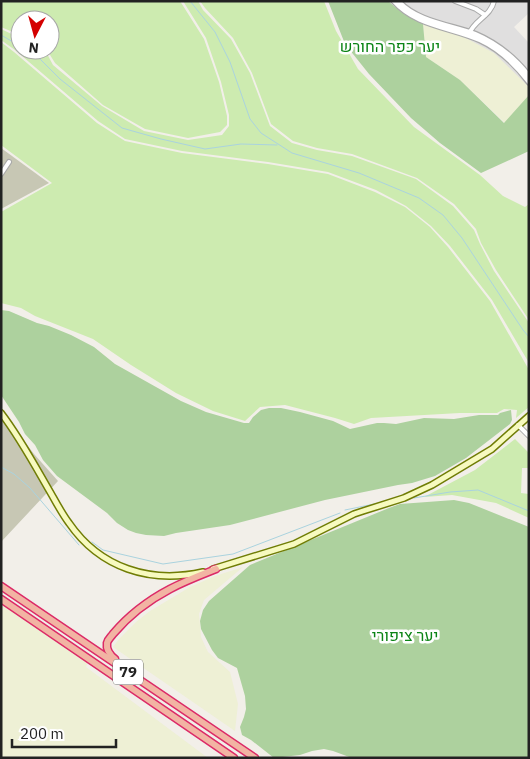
<svg xmlns="http://www.w3.org/2000/svg" width="530" height="759" font-family="'IBM Plex Sans',Heebo,sans-serif">
<style>
.residential{fill:#e0dfdf}
.construction{fill:#c7c7b4}
.farmland{fill:#eef0d5}
.grass{fill:#cdebb0}
.forest{fill:#add19e}
.lines{fill:none;stroke-linecap:round;stroke-linejoin:round}
.stream{stroke:#aad3df;stroke-width:1}
.minor-casing{stroke:#a9a9a9;stroke-width:6}
.tertiary-casing{stroke:#a9a9a9;stroke-width:7}
.secondary-casing{stroke:#707d05;stroke-width:8}
.trunk-casing{stroke:#dc2a67;stroke-width:9}
.minor{stroke:#fff;stroke-width:4}
.tertiary{stroke:#fff;stroke-width:4.5}
.secondary{stroke:#f7fabf;stroke-width:5}
.trunk{stroke:#f2b4a3;stroke-width:6}
.labels{text-anchor:middle;stroke-width:5;stroke-linejoin:round;paint-order:stroke}
.shield{fill:#fff;stroke:#646464;stroke-width:1}
.shield-label{font-size:15px;font-weight:bold;fill:#222}
.park-label{font-size:16px;fill:#0c8416;stroke:#fff}
</style>
<rect width="100%" height="100%" fill="#f2efe9"/>
<!-- residential -->
<polygon class="residential" points="388,1 529,1 529,13 514,27 529,43 529,88 464,37 423,24 404,14"/>
<!-- construction -->
<g class="construction">
<polygon points="1,148 49,183 1,209"/>
<polygon points="1,419 21,437 34,454 58,481 1,542"/>
</g>
<!-- farmland -->
<g class="farmland">
<polygon points="423,24 464,37 494,53 529,87 529,95 505,123 460,80 426,57"/>
<polygon points="243,567 204,600 199,614 201,637 208,652 230,672 238,704 235,731 113,647 119,639 136,622 150,611 190,587 215,576"/>
<polygon points="1,603 88,662 86,667 208,758 1,758"/>
</g>
<!-- grass -->
<g class="grass">
<polygon points="1,1 180,1 204,39 219,82 227,116 227,125 220,132 188,138 145,129 103,105 55,63 47,50 50,50 50,20 20,20 20,35 1,27"/>
<polygon points="183,1 198,1 203,10 231,39 250,73 270,126 292,143 317,150 352,156 416,179 453,206 474,230 480,244 494,271 529,323 529,363 492,300 450,246 431,226 406,206 376,190 328,172 268,162 182,151 125,139 98,121 15,50 1,40 1,29 20,38 20,50 45,50 53,65 102,106 144,131 188,140 222,135 229,126 229,115 221,82 206,38"/>
<polygon points="200,1 324,1 336,31 358,69 414,127 480,175 503,196 525,207 529,204 529,320 496,270 481,243 476,229 454,204 417,178 352,154 317,148 293,141 271,124 252,73 233,38 205,8"/>
<polygon points="1,42 14,52 97,123 125,141 182,153 268,164 328,174 375,192 405,207 430,227 448,247 490,301 529,370 529,407 516,418 517,410 504,409 497,413 460,413 371,418 354,424 335,418 285,405 260,407 245,421 213,411 176,393 131,365 93,339 35,316 21,308 1,303 1,212 52,183 1,145"/>
<polygon points="515,439 529,453 529,468 522,468 521,493 529,494 529,518 496,503 452,495 424,497 475,470"/>
</g>
<!-- forest -->
<g class="forest">
<polygon points="328,1 388,1 404,14 423,24 426,57 460,80 504,123 529,95 529,151 481,173 440,143 411,118 369,74 345,44"/>
<polygon points="1,310 9,311 37,323 49,326 71,335 94,347 115,364 181,401 206,412 244,423 249,423 253,417 261,410 269,408 281,408 300,412 333,421 350,429 377,423 384,423 396,424 424,418 454,419 479,415 498,415 500,413 511,410 512,420 510,424 466,458 435,476 412,483 398,485 325,500 230,525 176,533 164,536 146,535 136,533 128,530 117,523 107,513 57,476 43,460 35,445 25,434 19,422 1,395"/>
<polygon points="454,500 469,503 529,527 529,758 352,758 333,751 324,749 312,751 300,755 274,758 251,740 242,735 240,727 244,717 246,709 245,696 237,668 218,658 212,650 201,629 200,621 203,610 209,601 250,565 389,508 400,504"/>
</g>
<g class="lines">
<!-- stream -->
<g class="stream">
<polyline points="190,1 215,32 230,62 250,119 261,133 292,153 359,173 419,198 443,215 462,238 523,330 529,337"/>
<polyline points="1,35 20,46"/>
<polyline points="26,50 37,56 60,79 122,128 161,139 205,149 241,144 277,145"/>
<polyline points="1,467 14,474 30,488 79,545"/>
<polyline points="414,498 450,492 478,490 529,511"/>
<polyline points="345,510 379,503"/>
<polyline points="92,542 103,550 163,564 233,554 340,513"/>
</g>
<defs>
<g id="minor">
<polyline points="455,1 476,9 485,15"/>
<path d="M469,34c5,-14 22,-18 25,-33"/>
<polyline points="1,174 9,162"/>
<polyline points="518,425 529,436"/>
</g>
<g id="tertiary">
<path d="M394,1c22,25 57,26 86,39 20,9 36,25 49,42"/>
<path d="M398,1c19,21 52,24 77,33 21,9 40,24 54,42"/>
</g>
<g id="secondary">
<path d="M1,413c20,26 35,55 52,84 5,9 10,18 16,26 31,45 81,61 134,49"/>
<polyline points="213,569 294,544 354,514 363,511 404,498 432,485 492,449 529,416"/>
</g>
<g id="trunk">
<polyline points="1,586 255,758"/>
<polyline points="1,599 234,758"/>
<path d="M115,659c-5,-4 -9,-9 -8,-16 1,-4 4,-6 6,-9 16,-19 36,-34 57,-45 15,-8 31,-14 46,-20"/>
</g>
</defs>
<!-- minor casing -->
<use href="#minor" class="minor-casing"/>
<!-- tertiary casing -->
<use href="#tertiary" class="tertiary-casing"/>
<!-- secondary casing -->
<use href="#secondary" class="secondary-casing"/>
<!-- trunk casing -->
<use href="#trunk" class="trunk-casing"/>
<!-- minor -->
<use href="#minor" class="minor"/>
<!-- tertiary -->
<use href="#tertiary" class="tertiary"/>
<!-- secondary -->
<use href="#secondary" class="secondary"/>
<!-- trunk -->
<use href="#trunk" class="trunk"/>
</g>
<g class="labels">
<!-- shield labels -->
<rect class="shield" x="113" y="659.5" width="30" height="25" rx="4"/>
<g class="shield-label">
<text x="128" y="677">79</text>
</g>
<!-- park labels -->
<g class="park-label">
<text x="390" y="52">יער כפר החורש</text>
<text x="405" y="641">יער ציפורי</text>
</g>
</g>
<!-- border -->
<rect width="530" height="759" fill="none" stroke="#222222" stroke-width="5"/>
<!-- north arrow -->
<g transform="translate(35 35) rotate(186)"><circle r="24" fill="#ffffff" stroke="#a7a7a7"/>
<path d="M0-4L9 19L0 12L-9 19Z" fill="#d40000"/>
<text y="-8" font-size="14" font-weight="bold" text-anchor="middle" fill="#222222">N</text>
</g>
<!-- scale -->
<path d="M12 739v8h104v-8" fill="none" stroke="#222222" stroke-width="2.5"/>
<text x="20" y="739" font-size="15" fill="#222222" stroke="#ffffff" stroke-width="4" paint-order="stroke">200 m</text>
</svg>
